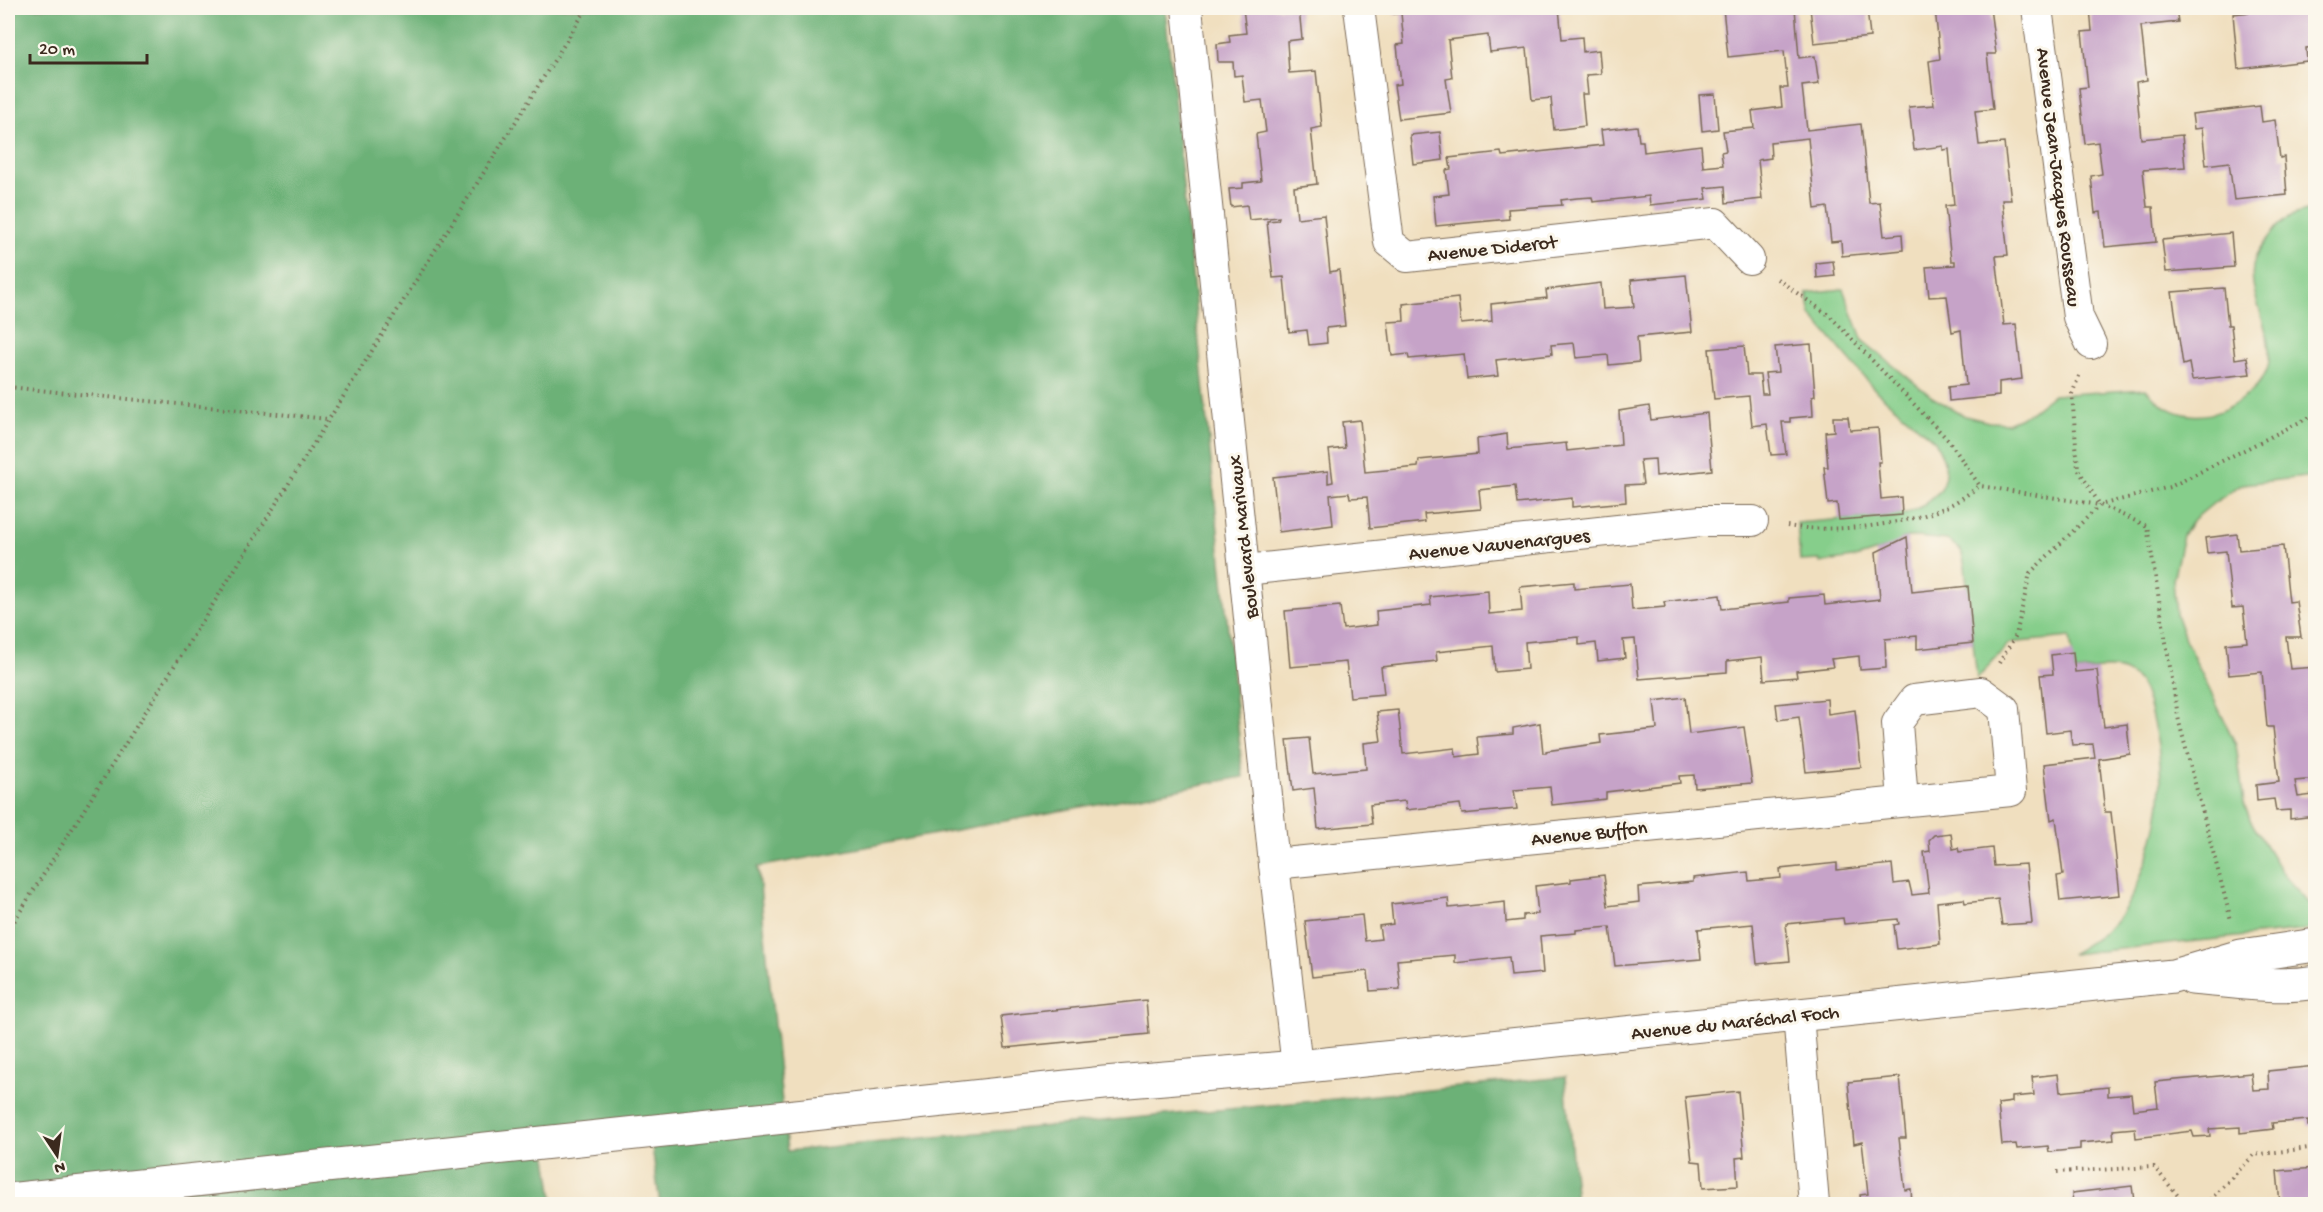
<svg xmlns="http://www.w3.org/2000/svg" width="2323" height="1212" font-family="'Gochi Hand',sans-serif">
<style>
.green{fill:#86ce8b;stroke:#607c54;stroke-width:1.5}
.forest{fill:#6cb177;stroke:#546e4a;stroke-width:1.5}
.building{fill:#c6a3c8}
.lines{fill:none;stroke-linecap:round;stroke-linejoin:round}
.minor-casing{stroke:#7a6956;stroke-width:32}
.primary-casing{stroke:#7a6956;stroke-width:35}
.path{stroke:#7a6956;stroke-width:4;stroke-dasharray:1.5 4.5;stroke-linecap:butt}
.minor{stroke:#fff;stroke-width:30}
.primary{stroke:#fff;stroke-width:33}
.labels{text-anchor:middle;stroke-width:6;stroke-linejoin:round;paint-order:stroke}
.street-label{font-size:20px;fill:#3b2a1e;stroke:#fbf7ec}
</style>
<rect width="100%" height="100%" fill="#fbf7ec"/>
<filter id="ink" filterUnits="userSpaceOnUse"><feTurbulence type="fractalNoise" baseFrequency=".0167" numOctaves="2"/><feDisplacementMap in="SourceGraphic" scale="12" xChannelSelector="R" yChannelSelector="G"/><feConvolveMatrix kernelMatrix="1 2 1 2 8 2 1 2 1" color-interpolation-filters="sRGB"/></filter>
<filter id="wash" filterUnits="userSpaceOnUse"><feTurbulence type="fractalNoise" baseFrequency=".008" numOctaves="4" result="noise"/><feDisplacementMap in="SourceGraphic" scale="24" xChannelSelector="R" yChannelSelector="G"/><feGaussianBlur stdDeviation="1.35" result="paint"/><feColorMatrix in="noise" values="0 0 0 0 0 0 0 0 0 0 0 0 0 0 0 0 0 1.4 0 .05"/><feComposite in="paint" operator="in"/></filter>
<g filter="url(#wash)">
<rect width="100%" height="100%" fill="#f0dfbf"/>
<!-- green -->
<path class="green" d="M2315,210v266l-72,8 -28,18 -23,19 -9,14 -10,45 3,34 9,25 51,106 8,58 6,17 33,54 26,30 6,4v21l-244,25c13,-8 26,-15 38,-26 14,-13 24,-32 31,-50 20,-49 27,-95 15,-147 -4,-16 -7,-40 -19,-52 -15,-16 -42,-9 -61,-7l-5,-35 -61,6 -32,36 -12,-113 -4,-16 -14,-10 -28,-3h-12l-17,10 -31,10 -39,6v-3l-20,1 -3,-38 109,-9 18,-9 17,-15 5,-18 -3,-14 -8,-17 -58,-49 -66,-77 -4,-22 36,-4 20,52 69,56 33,19 24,6 18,1 23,-10 23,-18 93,-6c27,32 63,35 97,9 11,-8 21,-17 25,-31 8,-36 -25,-76 -13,-108 3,-9 10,-16 15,-23 13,-18 24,-24 45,-26z"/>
<!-- forest -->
<polygon class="forest" points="8,8 1165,8 1243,777 758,867 787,1151 1565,1077 1576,1204 660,1204 650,1133 545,1144 554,1204 8,1204"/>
<g id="blocks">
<!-- building -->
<g class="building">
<polygon points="1243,8 1299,8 1302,39 1287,41 1289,73 1316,71 1322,127 1311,129 1317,184 1294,187 1297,218 1324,215 1330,272 1339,270 1345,326 1326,328 1327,343 1309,345 1307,330 1289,332 1284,277 1273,278 1267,221 1278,220 1279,217 1249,220 1247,205 1231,207 1229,189 1243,188 1243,183 1261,181 1256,134 1266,132 1262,100 1245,102 1242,75 1234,76 1233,62 1218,62 1217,44 1230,42 1229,35 1246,33"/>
<polygon points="1393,8 1455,8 1455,10 1474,8 1559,8 1562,39 1582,37 1583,52 1599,50 1601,74 1586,75 1588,94 1582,94 1585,126 1554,130 1551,98 1532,100 1527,48 1490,52 1488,35 1448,40 1452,78 1446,79 1451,113 1399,119 1394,85 1401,84 1397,45 1404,44 1401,13 1394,14"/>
<polygon points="1723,8 1795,8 1799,58 1815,56 1819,84 1802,86 1807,130 1861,124 1869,203 1880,202 1884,236 1902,234 1903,250 1842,256 1841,241 1831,242 1827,207 1815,209 1808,138 1770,142 1771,158 1758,160 1762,199 1726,203 1725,186 1705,188 1707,199 1650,205 1649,196 1593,202 1592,197 1577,198 1561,200 1562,205 1508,209 1509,219 1436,226 1433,196 1449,194 1446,170 1451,169 1449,158 1501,152 1502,156 1603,145 1601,130 1637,126 1639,141 1643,141 1644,152 1701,145 1703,167 1723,165 1721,152 1726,151 1723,131 1754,128 1752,111 1782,107 1780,88 1788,88 1784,51 1728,57"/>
<polygon points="1810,8 1867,8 1870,37 1814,43"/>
<polygon points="1935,8 1990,8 1996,54 1987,54 1993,109 1975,111 1979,145 2004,143 2011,200 2002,200 2008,255 1996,256 2004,325 2016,324 2022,379 1999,382 1999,396 1949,401 1948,387 1966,385 1961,330 1952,332 1947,296 1929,297 1926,267 1955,265 1955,261 1951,261 1945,206 1954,205 1949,149 1943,150 1943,146 1914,150 1909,107 1934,105 1929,61 1940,59"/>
<polygon points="2090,8 2176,8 2178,22 2141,26 2147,80 2136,82 2141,139 2182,135 2185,167 2143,170 2147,207 2153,207 2156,242 2105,247 2101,212 2095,213 2091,176 2102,174 2098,142 2085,144 2079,88 2088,87 2082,32 2092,31"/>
<polygon points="2287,8 2316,8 2316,47 2306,48 2307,61 2238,69 2233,14"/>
<polygon points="1715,94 1718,129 1702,131 1699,95"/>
<polygon points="2260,106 2262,122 2275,120 2280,158 2284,157 2287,195 2234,200 2229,162 2206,165 2202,128 2194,129 2192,114"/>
<polygon points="1440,132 1443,160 1413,164 1410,135"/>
<polygon points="2231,233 2234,267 2166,272 2162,240"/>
<polygon points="1833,261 1835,276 1817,278 1816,263"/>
<polygon points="1686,275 1692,332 1637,337 1639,362 1609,365 1608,355 1576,358 1574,343 1551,345 1552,354 1496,360 1498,376 1467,379 1464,354 1409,359 1408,354 1392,356 1388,322 1404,321 1403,304 1458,298 1461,324 1492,321 1491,304 1547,298 1546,290 1601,283 1603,309 1634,307 1631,280"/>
<polygon points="2224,288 2228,325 2231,325 2235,359 2247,357 2250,374 2192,380 2189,363 2183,365 2172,292"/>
<polygon points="1811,344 1815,396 1812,397 1813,416 1790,418 1790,422 1782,422 1786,454 1771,455 1767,424 1752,426 1749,396 1714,399 1709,349 1744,346 1747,375 1760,375 1762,394 1768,394 1765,373 1778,372 1775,347"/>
<polygon points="1649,406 1651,420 1707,413 1712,470 1656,476 1655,459 1640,460 1643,484 1625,485 1626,502 1572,507 1572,498 1517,504 1515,486 1479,490 1481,509 1424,514 1425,522 1370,528 1367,497 1350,498 1349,493 1330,495 1333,525 1279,532 1273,477 1328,471 1328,483 1333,482 1329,450 1345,448 1342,422 1360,420 1365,472 1418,467 1419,460 1478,454 1477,439 1507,434 1508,449 1566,443 1567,451 1621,445 1619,411"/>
<polygon points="1833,417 1848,417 1850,430 1878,428 1881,462 1878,462 1881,499 1901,497 1902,515 1839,520 1837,503 1828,504 1824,467 1828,467 1825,432 1834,431"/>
<polygon points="2237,534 2239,550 2283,546 2289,602 2296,601 2301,637 2286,637 2290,669 2316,667 2316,779 2295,781 2298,797 2313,795 2315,816 2290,819 2290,810 2276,811 2274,799 2257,801 2256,785 2279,782 2273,727 2267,727 2262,672 2229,675 2226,644 2247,642 2243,607 2232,608 2226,551 2207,553 2205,538"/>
<polygon points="1907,537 1912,592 1968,586 1973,643 1917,649 1917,636 1885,639 1886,668 1860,670 1859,656 1831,659 1833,667 1796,671 1797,677 1764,680 1762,657 1727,661 1727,672 1639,679 1635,639 1623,640 1625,658 1598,661 1596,643 1579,645 1579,637 1525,642 1527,669 1495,672 1493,646 1436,652 1437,661 1381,667 1384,694 1350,697 1346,662 1290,667 1285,611 1340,606 1343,629 1377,625 1376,611 1431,605 1430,597 1488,591 1489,614 1522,611 1520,587 1574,582 1574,589 1630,584 1632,610 1665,607 1664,602 1720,595 1722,609 1789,602 1789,598 1824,595 1825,605 1880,599 1876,552"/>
<polygon points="2073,652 2075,672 2097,670 2104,727 2127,724 2130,754 2099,759 2105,812 2111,812 2120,895 2060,901 2057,876 2063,875 2056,818 2051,820 2044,764 2095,758 2093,744 2072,745 2070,730 2046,733 2040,675 2053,674 2051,655"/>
<polygon points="1685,697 1689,734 1744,727 1752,783 1695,788 1694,775 1679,776 1680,783 1606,792 1606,799 1552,805 1550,787 1514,790 1517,809 1462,814 1460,804 1406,810 1405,801 1386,803 1370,805 1372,824 1318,829 1314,788 1293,791 1287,740 1309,738 1313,774 1366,769 1364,743 1381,741 1377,712 1398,710 1403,754 1455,748 1456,757 1479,754 1477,737 1513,734 1513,728 1540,723 1543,753 1546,753 1546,751 1601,743 1600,735 1657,729 1654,701"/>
<polygon points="1827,699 1828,714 1855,710 1861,767 1806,772 1799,717 1778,720 1776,704"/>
<polygon points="1951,833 1953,849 1958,848 1959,852 1992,848 1994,866 2026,864 2032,923 2002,925 1998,899 1965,903 1964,899 1937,902 1940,944 1897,949 1894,925 1899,924 1898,919 1844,924 1843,918 1786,924 1790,961 1757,964 1753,924 1698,929 1701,959 1615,966 1610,927 1576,930 1576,933 1540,936 1543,973 1511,976 1509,957 1455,963 1455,955 1397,960 1400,989 1370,991 1368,971 1312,977 1305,921 1362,915 1365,941 1381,939 1379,926 1393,924 1391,904 1448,898 1449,908 1505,902 1506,922 1523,920 1523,915 1538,914 1535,886 1571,882 1571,879 1604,875 1608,906 1639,902 1638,887 1693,882 1693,878 1748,872 1749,881 1781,878 1780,869 1837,863 1837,870 1892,864 1894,884 1909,882 1912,895 1929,893 1924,852 1930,851 1929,840 1934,835"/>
<polygon points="1146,1000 1149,1034 1005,1048 1001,1016"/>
<polygon points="2316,1066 2316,1125 2308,1126 2308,1120 2272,1123 2273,1129 2240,1133 2240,1127 2209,1129 2210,1136 2194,1137 2192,1131 2136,1138 2135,1128 2113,1130 2114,1140 2080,1143 2080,1149 2049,1152 2048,1146 2017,1149 2016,1144 2002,1145 1998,1104 2012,1102 2012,1097 2034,1095 2032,1077 2058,1074 2060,1092 2108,1087 2108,1096 2131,1094 2133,1110 2158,1107 2155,1082 2251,1073 2253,1090 2269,1089 2268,1071"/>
<polygon points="1900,1077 1906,1138 1899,1138 1905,1190 1911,1189 1912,1204 1861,1204 1860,1195 1868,1194 1862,1142 1854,1144 1848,1082"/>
<polygon points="1738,1091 1744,1157 1736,1158 1738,1186 1703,1188 1701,1162 1692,1161 1685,1097"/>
<polygon points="2316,1168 2316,1204 2280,1204 2277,1171"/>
<polygon points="2132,1186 2134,1201 2126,1202 2126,1204 2073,1204 2072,1193"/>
</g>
</g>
</g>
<g filter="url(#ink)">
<use href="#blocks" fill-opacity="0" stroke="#7a6956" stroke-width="1.5"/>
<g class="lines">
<defs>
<g id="minor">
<polyline points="1187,8 1274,864 1297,1067"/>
<polyline points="1359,8 1389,242 1407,257 1715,223 1749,259"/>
<polyline points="2037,8 2078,317 2091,344"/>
<polyline points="1245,570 1701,521 1753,521"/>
<polyline points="1274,864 2011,791 2004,709 1981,692 1914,700 1897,723 1903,801"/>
<polyline points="1798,1015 1814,1204"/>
</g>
<g id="primary">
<path d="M2192,978c39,3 86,11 124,4"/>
<polyline points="8,1200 1104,1083 1297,1067 2173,976 2241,956 2316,945"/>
</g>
</defs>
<!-- minor casing -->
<use href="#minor" class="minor-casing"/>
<!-- primary casing -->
<use href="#primary" class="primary-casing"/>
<!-- path -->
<g class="path">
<polyline points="1777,279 1830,316 1949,441 1980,486"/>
<polyline points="2079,376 2072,394 2078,469 2100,505"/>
<polyline points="8,387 328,419"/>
<path d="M1787,526c44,7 120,0 161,-20 11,-5 21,-13 32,-20l120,19 47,21 32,196 52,198"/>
<polyline points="1999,663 2016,635 2030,573 2100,505 2170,487 2316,414"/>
<polyline points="8,931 587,8"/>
<polyline points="2057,1172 2154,1167 2185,1204"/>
<polyline points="2206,1204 2254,1155 2316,1147"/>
</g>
<!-- minor -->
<use href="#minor" class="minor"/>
<!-- primary -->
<use href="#primary" class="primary"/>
</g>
</g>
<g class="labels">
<!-- street labels -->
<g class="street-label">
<text transform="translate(2060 177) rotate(83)" y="7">Avenue Jean-Jacques Rousseau</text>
<text transform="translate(1492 247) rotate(-6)" y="7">Avenue Diderot</text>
<text transform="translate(1242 537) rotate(-96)" y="7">Boulevard Marivaux</text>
<text transform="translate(1499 543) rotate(-6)" y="7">Avenue Vauvenargues</text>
<text transform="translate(1589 832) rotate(-6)" y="7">Avenue Buffon</text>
<text transform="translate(1735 1021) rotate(-6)" y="7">Avenue du Maréchal Foch</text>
</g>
</g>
<!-- margin -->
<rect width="2323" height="1212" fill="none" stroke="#fbf7ec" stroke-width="30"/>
<!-- north arrow -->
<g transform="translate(57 1155) rotate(167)" stroke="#fbf7ec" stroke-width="4.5" paint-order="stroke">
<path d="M0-4.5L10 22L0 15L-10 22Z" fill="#3b2a1e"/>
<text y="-9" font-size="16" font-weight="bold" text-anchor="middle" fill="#3b2a1e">N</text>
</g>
<!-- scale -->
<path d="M30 54v9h117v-9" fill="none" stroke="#3b2a1e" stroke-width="3"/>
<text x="39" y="54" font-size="18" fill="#3b2a1e" stroke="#fbf7ec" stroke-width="4.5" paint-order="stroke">20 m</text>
</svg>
